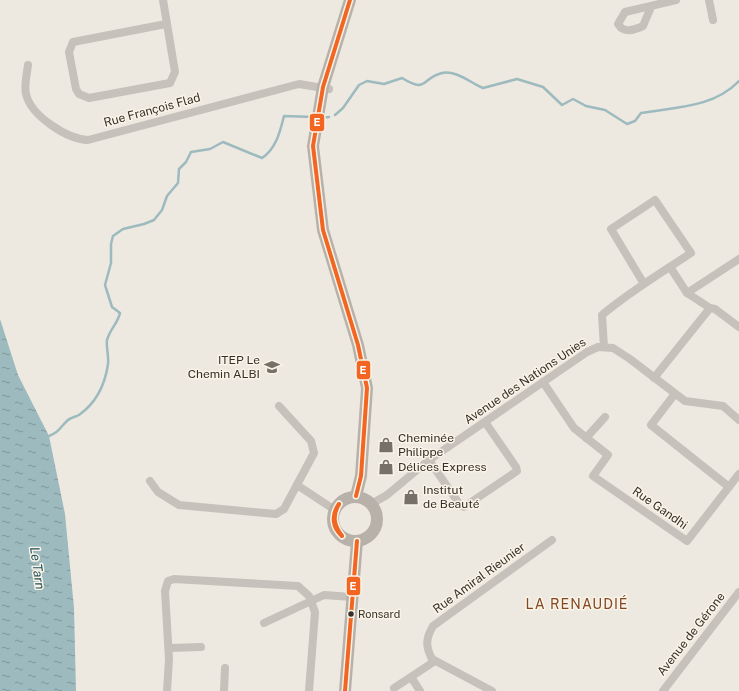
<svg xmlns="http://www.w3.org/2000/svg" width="739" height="691" font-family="'Public Sans',sans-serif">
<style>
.water{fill:url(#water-ripples)}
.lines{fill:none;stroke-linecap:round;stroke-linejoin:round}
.stream{stroke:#9dbabe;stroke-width:2.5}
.minor{stroke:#c6c1ba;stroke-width:8}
.secondary{stroke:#b7b1aa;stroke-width:12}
.bus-1-casing{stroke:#f9f4e8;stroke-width:7}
.bus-1{stroke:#f26522;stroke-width:4}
.bus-dot{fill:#372f28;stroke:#f9f4e8;stroke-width:1.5}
.labels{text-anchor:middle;stroke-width:3;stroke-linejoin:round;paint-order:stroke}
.bus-label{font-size:11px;fill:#372f28;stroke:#f9f4e8;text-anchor:start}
.street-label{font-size:12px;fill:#372f28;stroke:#f9f4e8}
.poi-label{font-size:12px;fill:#372f28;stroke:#f9f4e8;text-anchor:start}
.water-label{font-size:13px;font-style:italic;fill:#1e4d58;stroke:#f9f4e8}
.quarter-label{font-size:14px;letter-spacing:1px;fill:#854622;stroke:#f9f4e8}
.line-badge{stroke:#f9f4e8;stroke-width:1.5}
.badge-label{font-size:11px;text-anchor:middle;font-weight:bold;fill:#fff}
</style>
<defs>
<pattern id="water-ripples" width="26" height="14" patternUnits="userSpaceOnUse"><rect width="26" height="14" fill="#9dbabe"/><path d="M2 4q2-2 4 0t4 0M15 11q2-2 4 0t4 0" fill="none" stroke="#81989a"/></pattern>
</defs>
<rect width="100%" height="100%" fill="#ede9e1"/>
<!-- water -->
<polygon class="water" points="0,319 18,375 49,436 65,514 74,608 76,691 0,691"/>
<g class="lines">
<!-- stream -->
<g class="stream">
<path d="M335,115l8,-7 16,-23 8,-4 17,3 18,-6c26,16 19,0 40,-5 14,-3 29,10 41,15l34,-9 26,8 19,18 11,-6 13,7 19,4 22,14 8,-3 6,-8c34,-6 72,-5 98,-32"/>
<polyline points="321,118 329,117"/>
<path d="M47,437c14,-6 11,-8 21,-17 2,-2 7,-3 11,-5 17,-12 26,-30 29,-51 1,-8 -2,-16 -1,-24 3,-11 11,-17 13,-27l-8,-6 -7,-22 6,-22v-19l2,-8 10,-7 21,-5 10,-4 8,-10 5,-14 11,-13 1,-14 7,-7 5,-10 19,-3 13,-7 39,16c14,-9 18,-26 22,-42l30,1"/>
</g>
<!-- minor -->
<g class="minor">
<polyline points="163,0 175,72 170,83 89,98 79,94 76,89 69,52 73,42 166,24"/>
<polyline points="709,0 713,20"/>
<path d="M651,7l-8,19c-9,4 -19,8 -25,-2l7,-12 51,-12"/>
<path d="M28,65c-1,9 -4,20 -2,29 5,22 41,45 62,46l211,-56 30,5"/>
<polyline points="670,267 687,293 710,308"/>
<polyline points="687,293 739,259"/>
<path d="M604,347l-2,-32c27,-23 59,-42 89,-62l-36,-53 -44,29 33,55"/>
<polyline points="654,378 710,308 715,309 739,327"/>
<polyline points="543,382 574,428 608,455 593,476 687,541 739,474"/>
<polyline points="674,395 651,425 729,487"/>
<polyline points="586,438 605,417"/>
<polyline points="429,460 460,505 464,507 517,471 516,467 485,422"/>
<polyline points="150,481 158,492 179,505 276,514 284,509 314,453 311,441 279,406"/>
<polyline points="297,485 335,510"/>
<polyline points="371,504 387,495 429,460 587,352 598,347 613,348 630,359 685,401 723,406 739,420"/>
<polyline points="264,623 324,595 352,597"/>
<polyline points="169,648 201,647"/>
<polyline points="411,677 420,691"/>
<polyline points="394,688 435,661"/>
<polyline points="167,691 169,659 165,591 168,581 174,579 298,586 309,596 315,612 309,691"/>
<polyline points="224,691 225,668"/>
<path d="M492,691l-60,-32c-7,-13 -6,-21 1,-33l119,-86"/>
<polyline points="663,691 739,592"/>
</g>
<!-- secondary -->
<g class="secondary">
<polyline points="350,0 323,87 313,146 323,230 358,345 367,388 361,476 356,496"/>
<circle cx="355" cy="519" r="22"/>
<polyline points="345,691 357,541"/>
</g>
<defs>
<g id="bus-1">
<polyline points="350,0 323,87 313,146 323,230 358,345 367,388 361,476 356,496"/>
<path d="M339,504c-7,12 -5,21 3,32"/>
<path d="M339,504c-8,11 -7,23 3,32"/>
<polyline points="345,691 357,541"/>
</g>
</defs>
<!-- bus-1 casing -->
<use href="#bus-1" class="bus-1-casing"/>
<!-- bus-1 -->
<use href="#bus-1" class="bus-1"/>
</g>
<!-- icons -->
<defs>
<symbol id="school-bare" viewBox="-9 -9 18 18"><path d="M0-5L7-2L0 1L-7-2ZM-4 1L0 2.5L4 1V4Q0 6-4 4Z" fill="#777069" stroke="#f9f4e8" stroke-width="2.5" paint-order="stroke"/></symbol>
<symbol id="shop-bare" viewBox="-9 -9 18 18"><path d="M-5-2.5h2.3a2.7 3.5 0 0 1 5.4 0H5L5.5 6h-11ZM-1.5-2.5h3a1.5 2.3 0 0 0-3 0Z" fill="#777069" stroke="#f9f4e8" stroke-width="2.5" paint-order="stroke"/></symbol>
</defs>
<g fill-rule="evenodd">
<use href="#school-bare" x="261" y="356" width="22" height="22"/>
<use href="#shop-bare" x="375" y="434" width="22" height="22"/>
<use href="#shop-bare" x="375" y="456" width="22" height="22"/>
<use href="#shop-bare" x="400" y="486" width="22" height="22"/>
</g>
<!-- markers -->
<circle class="bus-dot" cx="351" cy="614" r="3.5"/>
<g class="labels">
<!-- bus labels -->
<g class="bus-label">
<text x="358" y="618">Ronsard</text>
</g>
<!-- street labels -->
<g class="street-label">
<text transform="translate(152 110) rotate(-15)" y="4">Rue François Flad</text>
<text transform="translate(525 381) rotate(-34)" y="4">Avenue des Nations Unies</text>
<text transform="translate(660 508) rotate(35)" y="4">Rue Gandhi</text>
<text transform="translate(479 578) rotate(-36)" y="4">Rue Amiral Rieunier</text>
<text transform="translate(691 634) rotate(-52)" y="4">Avenue de Gérone</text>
</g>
<!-- poi labels -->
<g class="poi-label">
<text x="260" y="364" text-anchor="end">ITEP Le<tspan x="260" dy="14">Chemin ALBI</tspan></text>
<text x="398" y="442">Cheminée<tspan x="398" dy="14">Philippe</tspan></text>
<text x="398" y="471">Délices Express</text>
<text x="423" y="494">Institut<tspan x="423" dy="14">de Beauté</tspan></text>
</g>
<!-- water labels -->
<g class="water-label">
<text transform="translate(38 568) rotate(82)" y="5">Le Tarn</text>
</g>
<!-- quarter labels -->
<g class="quarter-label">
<text x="577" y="609">LA RENAUDIÉ</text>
</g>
</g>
<g class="line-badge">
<rect x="309" y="113" width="16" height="19" rx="4" fill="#f26522"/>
<rect x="356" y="360" width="15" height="20" rx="4" fill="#f26522"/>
<rect x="346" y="576" width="15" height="20" rx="4" fill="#f26522"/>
</g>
<g class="badge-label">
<text x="317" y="126">E</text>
<text x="363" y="374">E</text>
<text x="353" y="590">E</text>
</g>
</svg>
